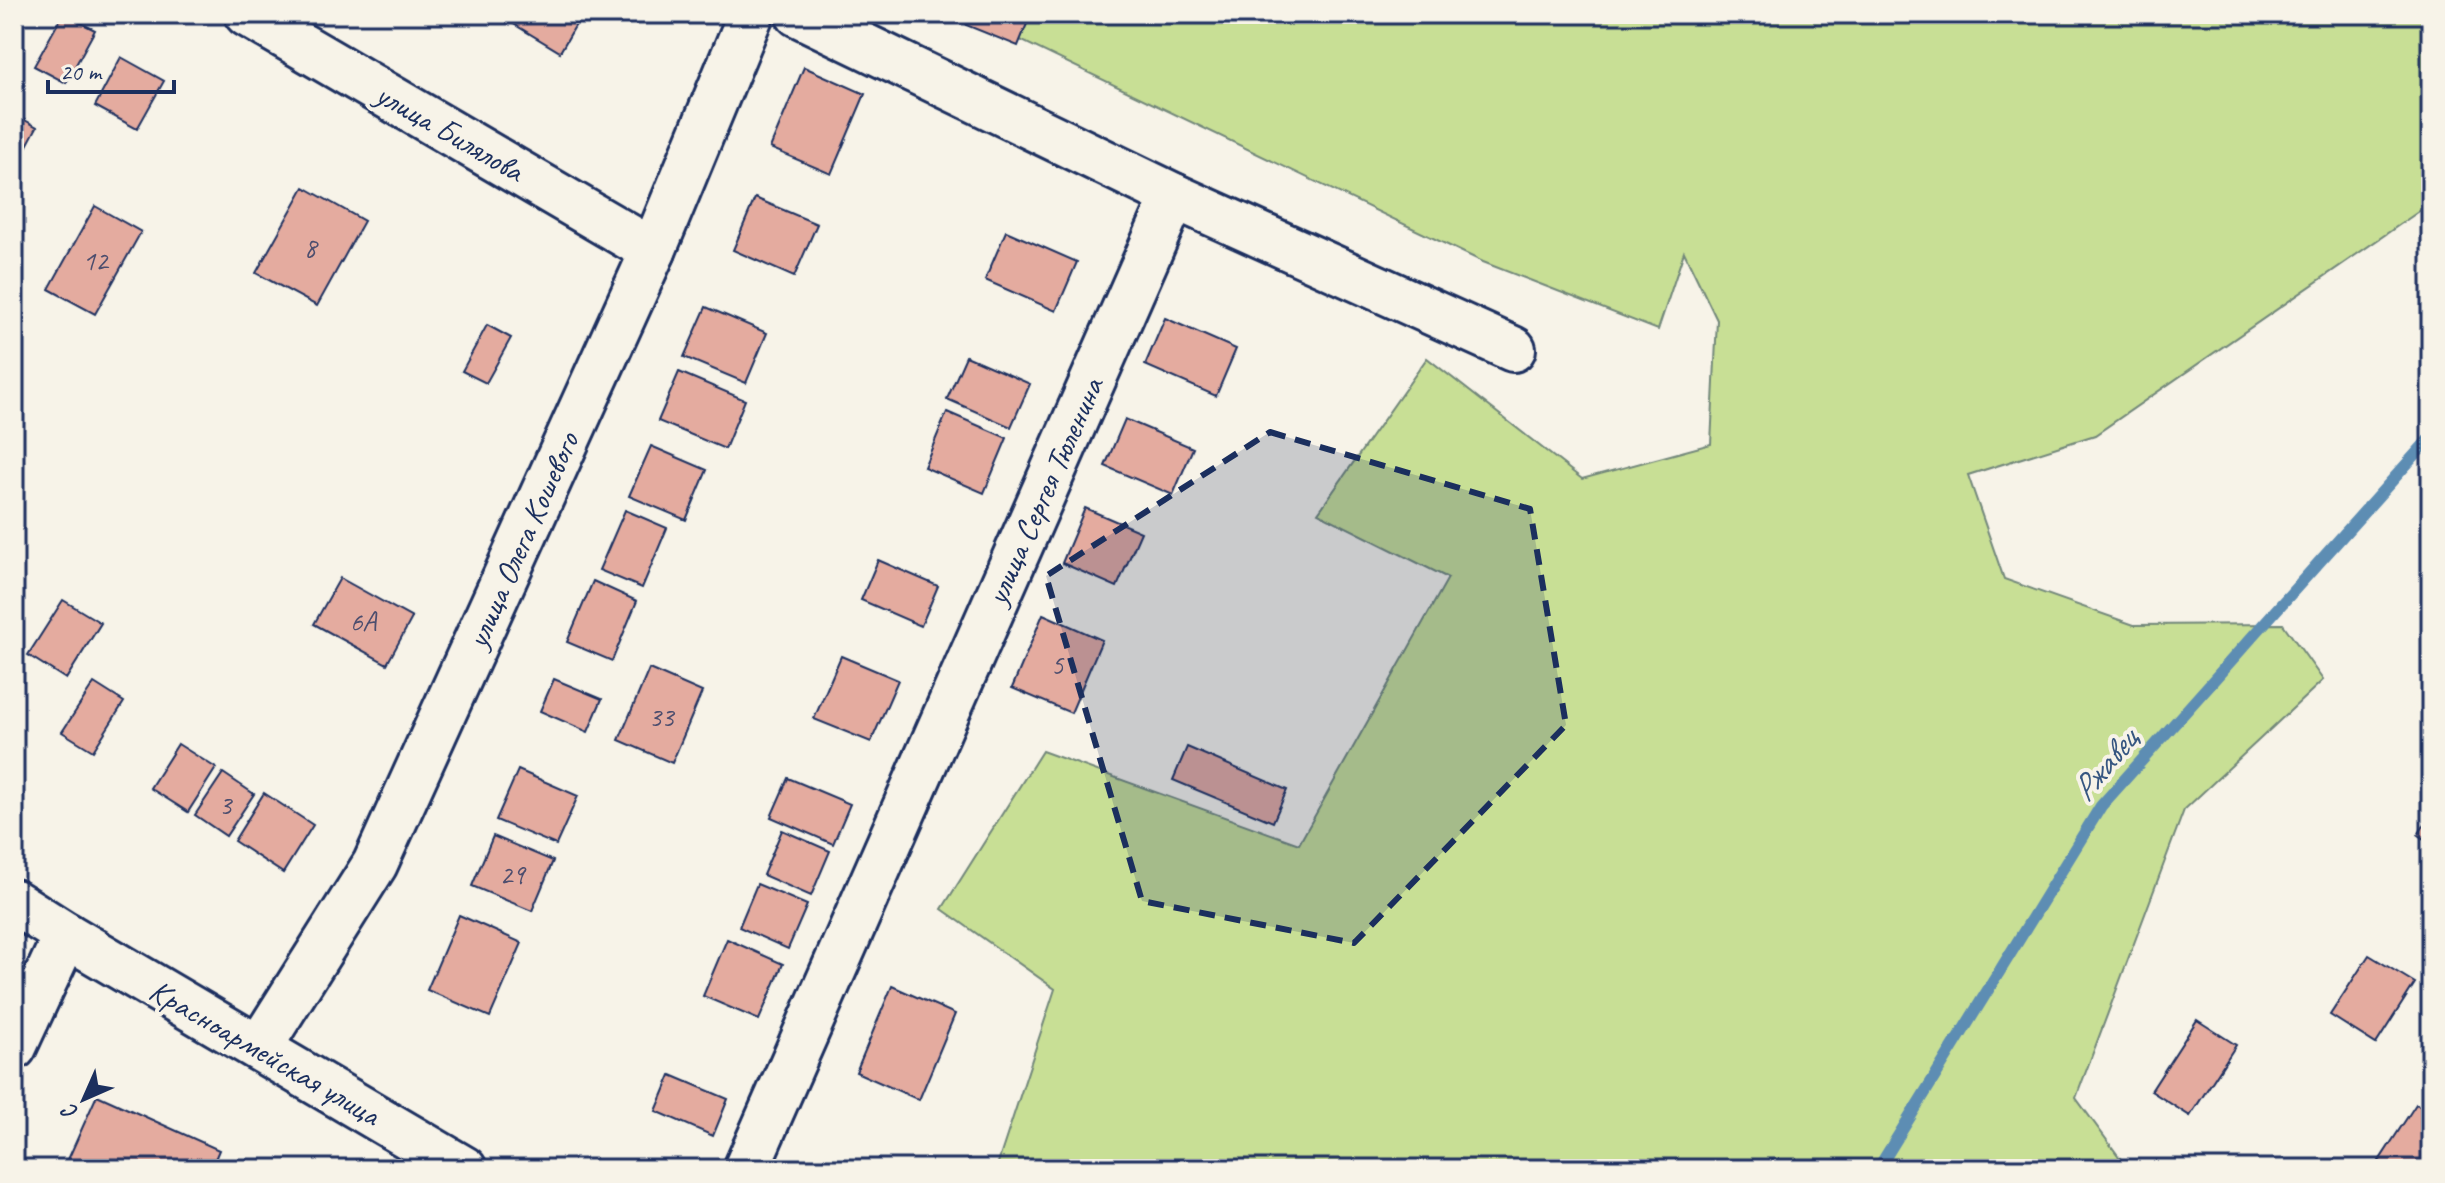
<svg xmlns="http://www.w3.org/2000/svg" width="2445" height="1183" font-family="Caveat,sans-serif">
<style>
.green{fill:#c8df95;stroke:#72877a;stroke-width:2}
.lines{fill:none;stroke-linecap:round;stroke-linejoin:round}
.stream{stroke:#5d8db3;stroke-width:12}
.building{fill:#e4ab9f;stroke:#1b2f5e;stroke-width:2}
.minor-casing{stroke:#1b2f5e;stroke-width:50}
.minor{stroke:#f7f3e8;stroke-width:44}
.marked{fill:#1b2f5e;fill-opacity:0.2;stroke:#1b2f5e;stroke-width:6;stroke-dasharray:16 10;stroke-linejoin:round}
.labels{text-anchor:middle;stroke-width:8;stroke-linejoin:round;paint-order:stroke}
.number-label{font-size:28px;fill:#4d4e6e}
.street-label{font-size:32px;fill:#1b2f5e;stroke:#f7f3e8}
.water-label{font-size:34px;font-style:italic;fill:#365681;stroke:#f7f3e8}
</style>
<rect width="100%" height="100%" fill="#f7f3e8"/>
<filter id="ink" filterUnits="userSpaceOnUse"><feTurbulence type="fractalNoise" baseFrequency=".0125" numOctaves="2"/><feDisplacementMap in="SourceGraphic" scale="16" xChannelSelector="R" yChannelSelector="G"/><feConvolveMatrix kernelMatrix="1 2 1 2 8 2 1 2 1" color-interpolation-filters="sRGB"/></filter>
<g filter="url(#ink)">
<!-- green -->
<polygon class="green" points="966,14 2431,14 2431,203 2095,435 1968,475 2004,579 2134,625 2283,624 2323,680 2184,810 2076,1098 2128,1169 996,1169 1055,989 942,909 1042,751 1299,844 1448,578 1318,513 1427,358 1582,479 1711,444 1717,320 1684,252 1658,330 1483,262"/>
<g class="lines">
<!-- stream -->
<polyline class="stream" points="1878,1169 2101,806 2431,437"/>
</g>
<!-- building -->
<g class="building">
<polygon points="63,14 95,30 66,83 34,66"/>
<polygon points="497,14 582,14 560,52"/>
<polygon points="970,14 1031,14 1018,46 966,25"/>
<polygon points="121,57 164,81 137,129 95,106"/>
<polygon points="804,67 865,94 831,174 770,148"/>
<polygon points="14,114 37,127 14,170"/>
<polygon points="304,187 364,221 317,306 256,273"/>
<polygon points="755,198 817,224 794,277 733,250"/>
<polygon points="95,206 141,232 95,314 49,289"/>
<polygon points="1006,231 1077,262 1056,311 985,280"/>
<polygon points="706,307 767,333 746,383 684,357"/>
<polygon points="1165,318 1236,349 1216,396 1145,365"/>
<polygon points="487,325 511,338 486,383 462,371"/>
<polygon points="966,356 1030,384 1011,427 947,399"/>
<polygon points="679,372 745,400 725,449 658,421"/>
<polygon points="947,412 1007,438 984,493 924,467"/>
<polygon points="1125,419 1193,448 1173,495 1105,466"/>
<polygon points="651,446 707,470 686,520 629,496"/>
<polygon points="1085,508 1141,532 1117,587 1062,563"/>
<polygon points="625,510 667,528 642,588 599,570"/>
<polygon points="878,560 938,586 921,626 861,600"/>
<polygon points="340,578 412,618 387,664 314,624"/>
<polygon points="593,581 637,601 612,661 567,642"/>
<polygon points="63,600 101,623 66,679 28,655"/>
<polygon points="1043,614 1102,640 1071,713 1012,688"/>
<polygon points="841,656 898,680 871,742 814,719"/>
<polygon points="649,669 702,692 672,763 619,740"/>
<polygon points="554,679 602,699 588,732 540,711"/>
<polygon points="94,683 124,702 93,751 62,732"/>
<polygon points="178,744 216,768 188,812 150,788"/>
<polygon points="1187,747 1287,790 1273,822 1173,780"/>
<polygon points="518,770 578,796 556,845 496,820"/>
<polygon points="223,773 254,794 226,836 195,815"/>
<polygon points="788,778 850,804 833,844 771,817"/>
<polygon points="264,793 313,825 283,873 234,841"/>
<polygon points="2431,814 2431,844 2418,835"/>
<polygon points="782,830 830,851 811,896 763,875"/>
<polygon points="493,836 553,861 532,911 472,886"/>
<polygon points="757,884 807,905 788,949 739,927"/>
<polygon points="459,915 522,943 490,1017 427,990"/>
<polygon points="727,939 783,964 759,1020 703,996"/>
<polygon points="2369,955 2415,983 2376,1044 2330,1015"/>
<polygon points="892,986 955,1014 919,1100 856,1072"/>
<polygon points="2197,1020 2236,1045 2190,1116 2151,1091"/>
<polygon points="671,1075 728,1099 713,1136 656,1111"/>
<polygon points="97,1095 219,1150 211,1169 76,1169 66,1164"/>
<polygon points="2416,1104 2431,1113 2431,1163 2427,1169 2392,1169 2379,1161"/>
</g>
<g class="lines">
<defs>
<g id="minor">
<polyline points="247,14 653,251"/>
<polyline points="1174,196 1513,349"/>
<polyline points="14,902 66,935 464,1169"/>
<polyline points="14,1047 66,935"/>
<polyline points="259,1048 375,864 653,251 751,14"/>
<polyline points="746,1169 1174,196 798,14"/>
</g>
</defs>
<!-- minor casing -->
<use href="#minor" class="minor-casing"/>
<!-- minor -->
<use href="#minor" class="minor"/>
</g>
</g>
<!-- marked area -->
<path class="marked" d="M1270,432l260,77 36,216 -212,218 -212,-42 -96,-325z"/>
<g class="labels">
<!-- number labels -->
<g class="number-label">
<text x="310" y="257">8</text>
<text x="95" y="270">12</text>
<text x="363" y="631">6А</text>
<text x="1057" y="674">5</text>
<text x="661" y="726">33</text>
<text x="225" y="814">3</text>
<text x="512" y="884">29</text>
</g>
<!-- street labels -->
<g class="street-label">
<text transform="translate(450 132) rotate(30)" y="11">улица Билялова</text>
<text transform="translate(1044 491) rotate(-66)" y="11">улица Сергея Тюленина</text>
<text transform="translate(522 540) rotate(-66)" y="11">улица Олега Кошевого</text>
<text transform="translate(265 1052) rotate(30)" y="11">Красноармейская улица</text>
</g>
<!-- water labels -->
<g class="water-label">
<text transform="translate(2104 764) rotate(-50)" y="12">Ржавец</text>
</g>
</g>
<!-- margin -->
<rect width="2445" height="1183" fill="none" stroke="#f7f3e8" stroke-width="48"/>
<rect x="24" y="24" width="2397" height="1135" fill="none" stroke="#1b2f5e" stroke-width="3" filter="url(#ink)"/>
<!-- north arrow -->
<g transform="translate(84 1099) rotate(225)" stroke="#f7f3e8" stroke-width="6" paint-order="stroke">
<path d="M0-6L14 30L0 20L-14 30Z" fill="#1b2f5e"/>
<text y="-12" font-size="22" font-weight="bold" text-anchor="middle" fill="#1b2f5e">С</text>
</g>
<!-- scale -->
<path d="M48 80v12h126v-12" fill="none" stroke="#1b2f5e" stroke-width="4"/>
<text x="60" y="80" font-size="24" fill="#1b2f5e" stroke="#f7f3e8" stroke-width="6" paint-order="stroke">20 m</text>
</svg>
